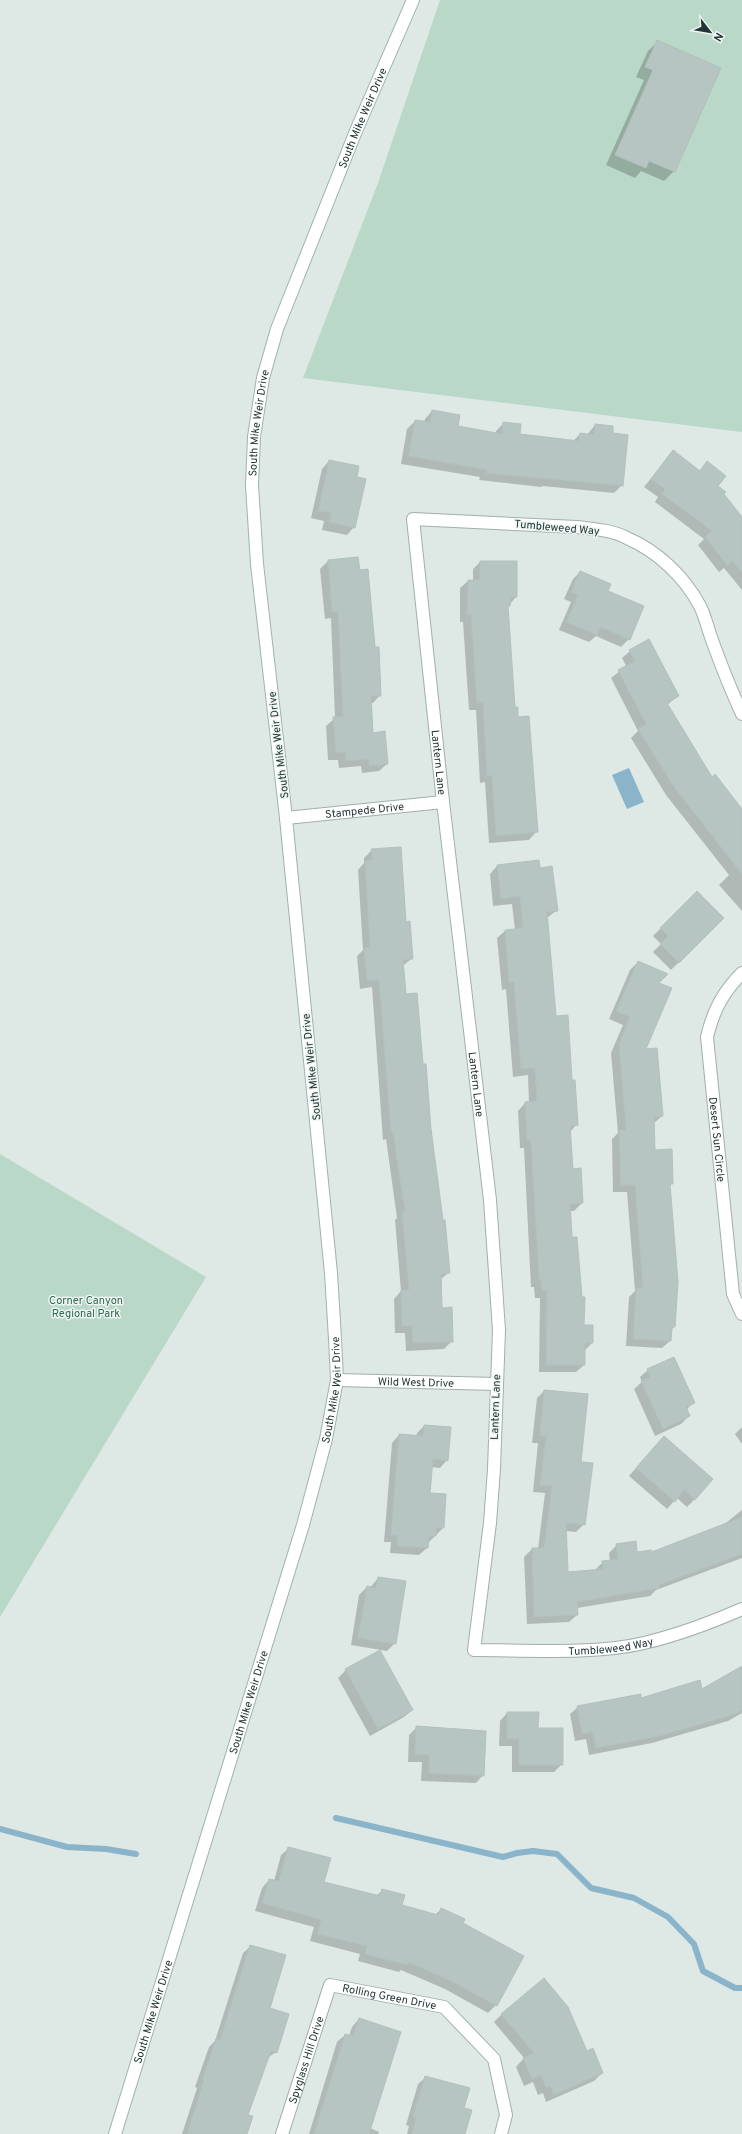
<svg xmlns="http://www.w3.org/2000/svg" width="742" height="2134" font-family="Overpass,sans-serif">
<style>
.green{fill:#b9d8c7}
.water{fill:#8ab4c9}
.shadow{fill:#0003}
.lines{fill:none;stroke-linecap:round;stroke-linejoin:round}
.stream{stroke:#8ab4c9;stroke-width:6}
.building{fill:#b7c5c2;stroke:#b1c1bd}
.street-casing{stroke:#a2afac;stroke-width:14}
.secondary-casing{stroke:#9fb3af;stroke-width:14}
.street{stroke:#fff;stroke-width:12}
.secondary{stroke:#fff;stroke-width:12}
.labels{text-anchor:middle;stroke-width:3;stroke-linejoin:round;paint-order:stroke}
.street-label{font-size:11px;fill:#213634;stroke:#eef5f3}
.park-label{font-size:11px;fill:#2f6950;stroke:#eef5f3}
</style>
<rect width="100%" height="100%" fill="#dee8e5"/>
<!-- green -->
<g class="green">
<polygon points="440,0 742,0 742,432 303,378 378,183"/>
<polygon points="0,1154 206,1277 0,1617"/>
</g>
<!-- water -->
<polygon class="water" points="629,768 644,802 627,809 612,775"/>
<!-- shadow -->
<g class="shadow">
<polygon points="658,41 674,171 664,181 641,171 635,178 606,165 644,80 636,77 648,51"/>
<polygon points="432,411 457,427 496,434 496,431 504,423 519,435 573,441 580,434 587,435 595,425 612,434 622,485 614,493 543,486 541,487 479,480 480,477 401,464 407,429 415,421 424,422 425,419"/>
<polygon points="673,451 699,471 707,463 717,487 742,519 742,590 724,568 719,572 698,545 704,539 655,502 658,497 644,487"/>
<polygon points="329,461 356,478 354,527 347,535 322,530 324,521 311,518 322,469"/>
<polygon points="357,558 375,648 380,695 373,703 370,703 372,734 387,764 379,771 362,773 361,766 339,768 338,760 328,760 326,726 335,718 331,618 325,619 320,569 328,561"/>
<polygon points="480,562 516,597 507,607 514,708 517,718 536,832 529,840 489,843 485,782 480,783 476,710 469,710 463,622 460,622 460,588 468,581 473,581 473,569"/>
<polygon points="580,572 606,592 629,639 621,647 596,636 589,642 559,630 571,602 564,599 573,579"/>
<polygon points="630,651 678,696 667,705 712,778 742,812 742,911 719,885 729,875 666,795 631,738 638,731 611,678 626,666 622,658"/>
<polygon points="372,850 405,923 412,958 403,966 406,995 430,1129 449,1272 440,1280 441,1309 452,1341 444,1349 406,1351 405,1333 395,1333 394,1299 401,1291 395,1220 397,1218 386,1139 383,1140 372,987 360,989 357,956 363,950 358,870 364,863 364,858"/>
<polygon points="497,866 539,869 557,910 547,918 555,1017 572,1081 576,1125 570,1132 572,1170 582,1203 574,1211 570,1211 572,1239 583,1326 592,1343 584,1351 584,1365 576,1372 539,1372 540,1298 535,1298 534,1287 531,1287 524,1148 520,1148 518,1111 525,1103 529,1103 528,1075 513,1077 506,989 502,990 497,938 505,931 515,930 512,904 493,906 490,874"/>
<polygon points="697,892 723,918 671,970 653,952 661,944 653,936"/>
<polygon points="638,962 658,983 645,1050 662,1116 654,1123 654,1151 672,1183 669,1186 674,1327 671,1330 670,1341 662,1348 626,1346 629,1297 635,1291 627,1192 613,1192 612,1139 618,1133 611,1053 623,1025 609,1019 630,970"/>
<polygon points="648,1370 694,1402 686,1410 689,1416 681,1424 655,1436 634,1389 642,1382 640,1377"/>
<polygon points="544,1391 580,1463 584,1524 576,1532 565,1531 567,1573 595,1570 603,1562 610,1561 609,1553 617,1545 646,1555 722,1526 742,1510 742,1558 656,1590 650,1596 577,1608 577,1615 569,1622 527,1624 524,1557 532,1549 538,1549 545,1493 533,1492 538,1443 532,1443 537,1398"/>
<polygon points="424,1426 447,1460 440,1468 431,1467 429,1494 443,1528 428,1543 427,1548 419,1555 390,1553 391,1542 384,1542 392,1443 399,1435 416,1437 417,1433"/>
<polygon points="742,1427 742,1444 735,1434"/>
<polygon points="656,1445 695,1499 687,1507 677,1498 667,1509 629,1476"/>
<polygon points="378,1578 395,1643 387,1651 351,1645 359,1595 367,1587 370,1588"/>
<polygon points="380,1651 412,1710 404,1717 370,1736 338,1678 346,1670"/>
<polygon points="742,1667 742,1713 728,1721 652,1743 589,1755 586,1739 575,1741 570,1714 578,1707 701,1690"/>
<polygon points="507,1713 537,1729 562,1764 554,1772 512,1772 512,1746 499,1746 500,1721"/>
<polygon points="417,1727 483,1775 476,1783 421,1781 422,1762 408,1762 409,1735"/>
<polygon points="289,1848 323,1882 376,1896 383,1890 401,1906 435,1915 441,1909 462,1923 522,1956 496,2005 488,2013 445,1989 401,1970 399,1972 358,1961 360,1954 310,1941 314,1927 255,1911 262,1888 269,1880 274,1881 281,1855"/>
<polygon points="251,1946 268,2008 276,2052 266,2059 246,2115 246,2134 182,2134 197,2088 195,2087 209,2047 215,2041 243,1953"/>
<polygon points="502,2014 586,2052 602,2073 594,2081 546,2102 543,2093 538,2095 533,2082 524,2086 516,2067 524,2058 494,2022"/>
<polygon points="359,2019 370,2128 379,2132 378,2134 309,2134 337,2042 345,2035 349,2036 352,2027"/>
<polygon points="426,2077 463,2109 464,2134 407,2134 409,2126 406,2125 418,2084"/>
</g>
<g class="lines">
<!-- stream -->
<g class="stream">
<polyline points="336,1818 503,1857 517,1853 533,1851 557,1854 591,1888 634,1898 668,1917 694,1944 703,1971 735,1988 742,1988"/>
<polyline points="0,1829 67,1847 106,1849 136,1854"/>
</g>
</g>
<!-- building -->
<g class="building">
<polygon points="657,40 721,68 675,172 649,161 646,168 615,155 653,70 645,67"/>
<polygon points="432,410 460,415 458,426 502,434 503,422 521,424 520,434 579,441 580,433 594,435 595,424 613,426 613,433 628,435 623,486 486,473 487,470 408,456 415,420 430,422"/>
<polygon points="673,450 700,471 707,461 726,476 718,486 726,492 724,494 742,517 742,573 733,561 727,565 705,537 712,531 662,494 665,489 651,479"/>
<polygon points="329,460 359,466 357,477 366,479 355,528 329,522 331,513 318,511"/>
<polygon points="358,557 360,570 368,569 375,647 379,647 381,696 371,696 373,733 385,731 388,764 369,766 369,759 346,761 345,752 336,753 333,717 343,716 338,611 332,612 328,560"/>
<polygon points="480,561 517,561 517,597 511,598 510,606 508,606 515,707 518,707 518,717 529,716 538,832 496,836 492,775 487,776 483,703 477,703 471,615 467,615 468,580 480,580"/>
<polygon points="580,571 611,584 608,591 644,606 630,640 601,627 597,635 566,622 578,595 571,592"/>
<polygon points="649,639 679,696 667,703 712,777 715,774 742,809 742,874 674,787 638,729 646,724 618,670 635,661 629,650"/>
<polygon points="401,847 406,922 410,921 413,959 403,960 406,994 417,993 423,1064 426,1064 431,1129 443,1220 445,1220 450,1273 441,1274 442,1308 452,1307 453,1342 413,1343 412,1326 402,1326 401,1290 409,1290 402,1212 405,1212 393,1132 391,1132 379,980 367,981 364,948 370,947 365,861 372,860 371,849"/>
<polygon points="539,860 540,868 552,866 558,911 547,912 556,1016 568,1015 572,1080 575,1080 578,1125 570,1126 573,1169 581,1168 583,1203 570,1204 572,1237 577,1237 582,1297 585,1297 584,1325 593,1325 593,1343 585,1343 585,1365 546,1365 547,1290 542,1291 541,1279 539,1280 531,1140 527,1141 525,1102 537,1101 535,1068 521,1069 514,982 509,982 505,930 523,928 520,896 501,899 497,865"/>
<polygon points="697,891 724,918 679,963 660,944 668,936 660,928"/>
<polygon points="638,961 668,974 659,983 672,988 646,1049 657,1048 663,1116 654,1117 655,1150 672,1149 673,1184 670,1184 678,1282 675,1327 672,1327 671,1341 633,1339 636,1288 643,1288 635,1185 621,1185 619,1130 626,1130 619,1044 630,1017 616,1011"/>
<polygon points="674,1357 695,1403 686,1407 690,1416 663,1429 641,1381 650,1377 647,1369"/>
<polygon points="544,1390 588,1394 581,1462 593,1463 585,1525 566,1523 568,1572 603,1569 602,1561 618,1559 616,1544 636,1541 637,1552 652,1550 649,1553 742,1517 742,1554 659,1585 659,1588 577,1602 578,1615 534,1617 532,1548 544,1548 552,1486 540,1485 546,1436 540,1436"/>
<polygon points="424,1425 451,1427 448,1461 433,1459 430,1493 446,1494 444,1528 436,1528 436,1536 429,1536 428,1548 397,1546 398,1535 391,1535 399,1434 423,1436"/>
<polygon points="664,1436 713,1479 695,1500 684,1490 675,1502 636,1468"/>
<polygon points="378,1577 406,1581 396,1644 358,1638 367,1586 376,1588"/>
<polygon points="380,1650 413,1710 378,1729 345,1669"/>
<polygon points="742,1666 742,1710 736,1714 660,1736 596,1748 593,1732 582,1734 577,1706 641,1694 641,1698 700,1680 702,1689"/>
<polygon points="507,1712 539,1712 538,1728 563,1728 563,1765 519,1765 519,1739 507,1739"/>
<polygon points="416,1726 486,1731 484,1776 429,1773 429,1755 415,1754"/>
<polygon points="288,1847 331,1858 324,1882 380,1896 382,1889 405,1895 402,1905 438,1915 441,1908 465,1919 463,1923 524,1956 497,2006 453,1982 408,1962 407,1965 365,1954 367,1946 317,1934 321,1920 262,1903 269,1879 279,1881"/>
<polygon points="250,1945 286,1955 270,2008 289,2014 277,2053 271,2051 248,2115 253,2116 247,2134 187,2134 204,2080 202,2080 216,2039 220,2040"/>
<polygon points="544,1978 568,2007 587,2051 593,2048 603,2073 554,2095 550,2086 546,2088 541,2075 532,2079 523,2058 534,2053 501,2014"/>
<polygon points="359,2018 401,2032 369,2134 314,2134 345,2034 353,2036"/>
<polygon points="425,2076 470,2088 464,2108 472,2110 465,2134 412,2134 416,2118 413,2117"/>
</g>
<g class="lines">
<defs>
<g id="street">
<path id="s1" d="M742,714c-11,-24 -21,-49 -30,-74 -4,-11 -7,-24 -12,-34 -16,-30 -43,-55 -73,-68 -15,-8 -34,-9 -50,-11l-164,-8 30,283 47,398 9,130 -5,139 -4,54 -16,127c51,0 120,5 170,-7 34,-8 66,-20 98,-34"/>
<path id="s2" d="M286,818l157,-16"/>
<path id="s3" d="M742,973c-19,19 -29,38 -35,64l26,257 9,20"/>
<path id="s4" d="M337,1380l159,4"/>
<path id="s5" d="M282,2134l48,-149 114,22 50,52 12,56 -5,19"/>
</g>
<g id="secondary">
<path id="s6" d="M115,2134l188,-609 23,-86 11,-59 -2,-41 -4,-66 -45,-455 -29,-254 -5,-79 2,-48 9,-59 14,-49 79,-198 57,-131"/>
</g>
</defs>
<!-- street casing -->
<use href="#street" class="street-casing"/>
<!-- secondary casing -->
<use href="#secondary" class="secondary-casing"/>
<!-- street -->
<use href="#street" class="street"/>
<!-- secondary -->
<use href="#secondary" class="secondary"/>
</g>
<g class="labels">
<!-- street labels -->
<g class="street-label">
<text dy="4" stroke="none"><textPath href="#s6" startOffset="2072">South Mike Weir Drive</textPath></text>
<text dy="4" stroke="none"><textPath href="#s6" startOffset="1748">South Mike Weir Drive</textPath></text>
<text transform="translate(557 527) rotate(5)" y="4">Tumbleweed Way</text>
<text transform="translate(278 745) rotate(-97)" y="4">South Mike Weir Drive</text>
<text dy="4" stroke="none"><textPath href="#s1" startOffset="678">Lantern Lane</textPath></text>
<text dy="4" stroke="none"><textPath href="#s2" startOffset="79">Stampede Drive</textPath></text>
<text transform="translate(311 1067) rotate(-96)" y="4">South Mike Weir Drive</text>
<text dy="4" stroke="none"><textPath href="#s1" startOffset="1002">Lantern Lane</textPath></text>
<text dy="4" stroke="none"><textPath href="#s3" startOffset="177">Desert Sun Circle</textPath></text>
<text dy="4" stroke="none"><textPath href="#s4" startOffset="79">Wild West Drive</textPath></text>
<text dy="4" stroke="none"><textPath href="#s6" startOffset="776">South Mike Weir Drive</textPath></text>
<text transform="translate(495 1407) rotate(-88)" y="4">Lantern Lane</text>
<text dy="4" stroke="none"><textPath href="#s1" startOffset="1707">Tumbleweed Way</textPath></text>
<text dy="4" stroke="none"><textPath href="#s6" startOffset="452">South Mike Weir Drive</textPath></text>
<text dy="4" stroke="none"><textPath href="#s5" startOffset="217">Rolling Green Drive</textPath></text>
<text dy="4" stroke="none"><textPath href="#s6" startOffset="128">South Mike Weir Drive</textPath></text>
<text dy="4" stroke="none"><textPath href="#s5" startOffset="78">Spyglass Hill Drive</textPath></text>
</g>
<!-- park labels -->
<g class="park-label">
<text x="86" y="1304">Corner Canyon<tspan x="86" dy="13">Regional Park</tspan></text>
</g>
</g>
<!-- north arrow -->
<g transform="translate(710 32) rotate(121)" stroke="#eef5f3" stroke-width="3" paint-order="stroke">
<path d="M0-3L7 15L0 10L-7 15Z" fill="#213634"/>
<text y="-6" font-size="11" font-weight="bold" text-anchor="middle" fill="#213634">N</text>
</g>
</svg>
